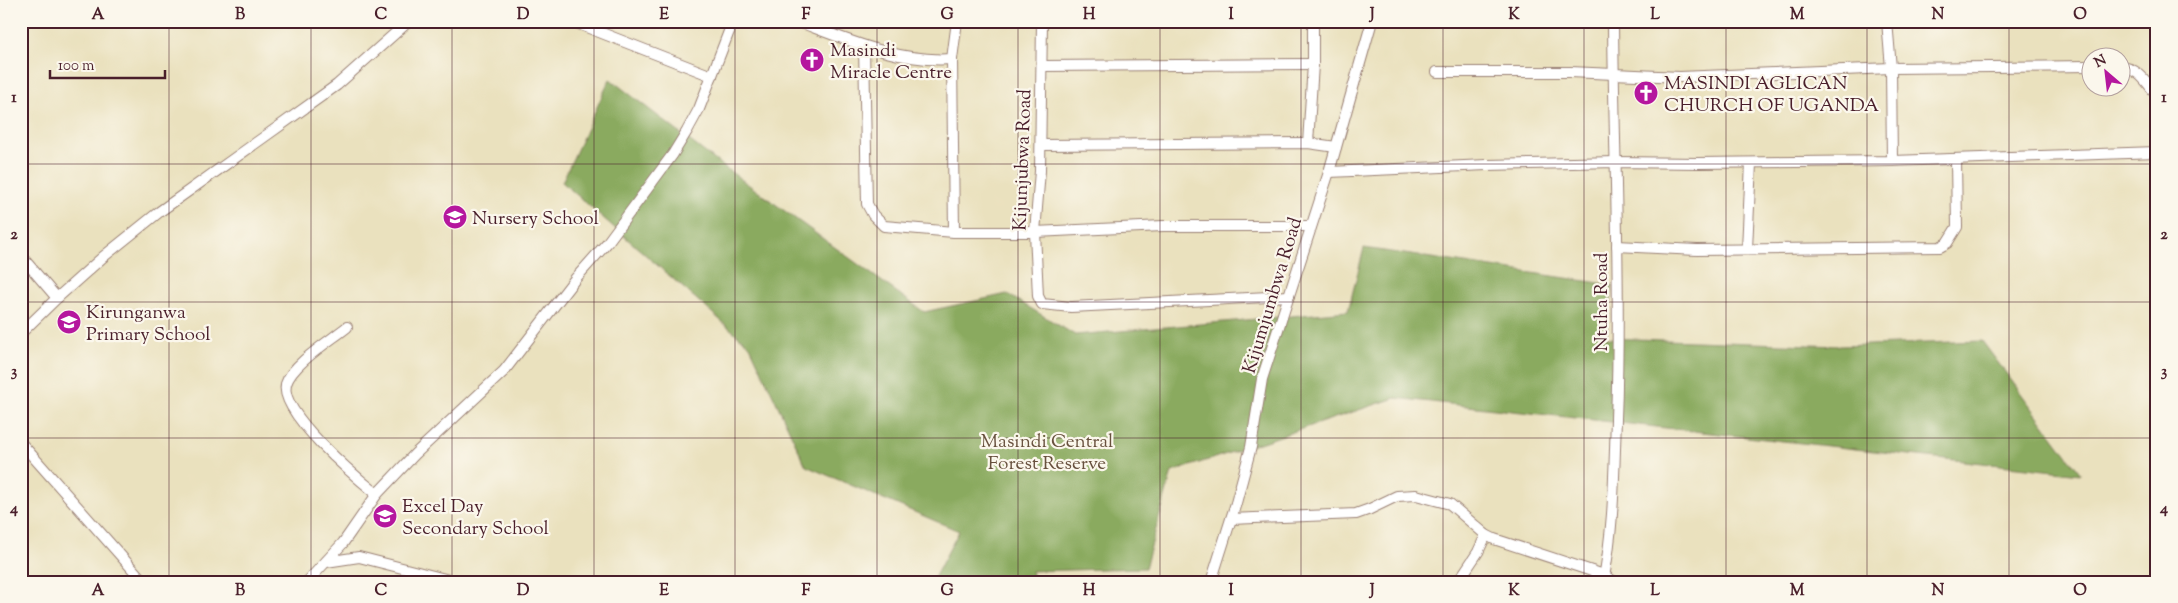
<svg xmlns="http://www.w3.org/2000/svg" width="2178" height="603" font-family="'Sorts Mill Goudy',serif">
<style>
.forest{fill:#8aaa5e;stroke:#6a6444}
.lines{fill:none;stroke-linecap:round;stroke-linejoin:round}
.minor-casing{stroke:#9a8074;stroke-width:12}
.minor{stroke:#fff;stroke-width:10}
.grid{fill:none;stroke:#4a1f2b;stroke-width:1;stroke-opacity:0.55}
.labels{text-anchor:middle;stroke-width:4.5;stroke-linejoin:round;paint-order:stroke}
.poi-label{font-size:19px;fill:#4a1f2b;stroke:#fbf7ec;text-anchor:start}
.street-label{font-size:19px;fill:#4a1f2b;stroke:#fbf7ec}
.park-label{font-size:19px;fill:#68513e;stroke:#fbf7ec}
.neatline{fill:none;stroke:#4a1f2b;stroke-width:2}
.grid-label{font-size:16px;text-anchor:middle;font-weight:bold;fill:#4a1f2b}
</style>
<rect width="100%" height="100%" fill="#fbf7ec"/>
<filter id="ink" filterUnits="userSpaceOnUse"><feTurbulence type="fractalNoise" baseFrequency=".02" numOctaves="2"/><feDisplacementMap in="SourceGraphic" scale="10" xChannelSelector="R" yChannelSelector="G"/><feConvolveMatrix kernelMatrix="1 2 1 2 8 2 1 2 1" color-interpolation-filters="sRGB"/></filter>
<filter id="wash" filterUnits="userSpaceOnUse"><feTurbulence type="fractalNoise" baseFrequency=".0096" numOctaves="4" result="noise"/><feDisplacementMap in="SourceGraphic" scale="20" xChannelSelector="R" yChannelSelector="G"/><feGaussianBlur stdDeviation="1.12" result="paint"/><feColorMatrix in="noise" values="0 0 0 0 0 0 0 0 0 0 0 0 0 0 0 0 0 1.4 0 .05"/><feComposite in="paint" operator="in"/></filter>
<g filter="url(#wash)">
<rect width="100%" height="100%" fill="#eae1be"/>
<!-- forest -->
<polygon class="forest" points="610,79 720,164 924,312 1007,294 1075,335 1348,311 1364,248 1613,285 1606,338 1840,346 1982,341 2081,474 1395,398 1172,472 1145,568 1031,571 1034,582 932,582 959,531 806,466 750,346 562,182"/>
</g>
<g filter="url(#ink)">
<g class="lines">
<defs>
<g id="minor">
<polyline points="571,21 712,76"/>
<path d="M797,21c48,18 102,42 155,38l5,-38"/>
<polyline points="1042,21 1040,171 1035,232 1038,296 1042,304 1071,307 1289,296"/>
<polyline points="1887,21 1891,68 1892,161"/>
<polyline points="864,46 867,204 873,215 884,226 954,232 1035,232 1163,226 1311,226"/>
<polyline points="952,59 954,232"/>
<polyline points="1043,66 1313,64"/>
<path d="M2120,67c19,1 26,15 37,28"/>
<polyline points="1437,72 1570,72 1680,77 1891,68 2090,66"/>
<polyline points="1308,143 1313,64 1313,21"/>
<polyline points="1041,145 1308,143 1336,147"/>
<polyline points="1329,172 1487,165 1616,162 1698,163 1892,161 2157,152"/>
<polyline points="1617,246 1697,250 1940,247 1947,243 1957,227 1956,159"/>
<polyline points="1747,249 1751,163"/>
<polyline points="21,256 57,298"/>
<path d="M347,327c-16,13 -55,37 -61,57 -7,29 70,93 91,110"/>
<polyline points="21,333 57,298 103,257 159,212 337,85 409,21"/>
<polyline points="21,443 144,582"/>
<polyline points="1231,519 1356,514 1370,509 1397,496 1416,495 1450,504 1486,535 1494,539 1604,575 1614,582"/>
<polyline points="326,562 359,557 457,582"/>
<polyline points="307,582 343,543 377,494 415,454 504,371 575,279 607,243 673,154 687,131 699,109 733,21"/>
<polyline points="1211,582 1236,503 1251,447 1262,379 1329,172 1372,21"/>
<polyline points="1458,582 1478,552 1486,535"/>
<path d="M1603,582c11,-53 11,-109 13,-163 5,-132 -2,-265 -3,-398"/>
</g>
</defs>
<!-- minor casing -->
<use href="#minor" class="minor-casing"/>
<!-- minor -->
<use href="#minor" class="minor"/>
</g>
</g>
<!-- grid -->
<path class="grid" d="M169,21v561M311,21v561M452,21v561M594,21v561M735,21v561M877,21v561M1018,21v561M1160,21v561M1301,21v561M1443,21v561M1584,21v561M1726,21v561M1867,21v561M2009,21v561M21,164h2136M21,302h2136M21,438h2136"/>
<!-- icons -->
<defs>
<symbol id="church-disc" viewBox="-11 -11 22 22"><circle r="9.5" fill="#b5179e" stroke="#fbf7ec"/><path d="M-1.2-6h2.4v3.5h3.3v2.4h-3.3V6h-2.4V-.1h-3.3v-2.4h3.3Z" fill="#fff"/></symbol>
<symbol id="school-disc" viewBox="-11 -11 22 22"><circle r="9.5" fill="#b5179e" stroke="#fbf7ec"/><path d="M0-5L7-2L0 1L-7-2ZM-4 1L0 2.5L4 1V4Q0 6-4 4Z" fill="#fff"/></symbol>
</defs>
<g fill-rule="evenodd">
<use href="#church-disc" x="798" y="46" width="28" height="28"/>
<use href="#church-disc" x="1632" y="79" width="28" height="28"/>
<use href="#school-disc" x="441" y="203" width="28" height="28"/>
<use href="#school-disc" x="55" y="308" width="28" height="28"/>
<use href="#school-disc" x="371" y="502" width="28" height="28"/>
</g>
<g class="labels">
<!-- poi labels -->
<g class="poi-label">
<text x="830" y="56">Masindi<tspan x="830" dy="22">Miracle Centre</tspan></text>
<text x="1664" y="89">MASINDI AGLICAN<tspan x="1664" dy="22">CHURCH OF UGANDA</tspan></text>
<text x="472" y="224">Nursery School</text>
<text x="86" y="318">Kirunganwa<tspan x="86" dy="22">Primary School</tspan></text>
<text x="402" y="512">Excel Day<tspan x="402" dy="22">Secondary School</tspan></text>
</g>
<!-- street labels -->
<g class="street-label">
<text transform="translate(1021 160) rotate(-88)" y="7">Kijunjubwa Road</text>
<text transform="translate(1271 295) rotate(-73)" y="7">Kijumjumbwa Road</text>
<text transform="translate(1600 302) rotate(-90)" y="7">Ntuha Road</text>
</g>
<!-- park labels -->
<g class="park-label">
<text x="1047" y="447">Masindi Central<tspan x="1047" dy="22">Forest Reserve</tspan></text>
</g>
</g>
<!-- margin -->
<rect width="2178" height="603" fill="none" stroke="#fbf7ec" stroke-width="55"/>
<!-- north arrow -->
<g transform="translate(2106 72) rotate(332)"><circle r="24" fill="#fbf7ec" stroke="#b4a19f"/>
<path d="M0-4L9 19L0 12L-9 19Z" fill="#b5179e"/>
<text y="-8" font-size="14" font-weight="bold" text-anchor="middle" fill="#4a1f2b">N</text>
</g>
<!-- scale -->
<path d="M50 70v8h115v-8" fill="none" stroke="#4a1f2b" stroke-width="2.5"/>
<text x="58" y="70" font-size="15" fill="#4a1f2b" stroke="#fbf7ec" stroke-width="4" paint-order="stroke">100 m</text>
<rect x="28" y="28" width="2122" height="548" class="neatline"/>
<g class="grid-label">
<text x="98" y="19">A</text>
<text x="240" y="19">B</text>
<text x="381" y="19">C</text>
<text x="523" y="19">D</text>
<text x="664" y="19">E</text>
<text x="806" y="19">F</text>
<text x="947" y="19">G</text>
<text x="1089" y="19">H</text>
<text x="1231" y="19">I</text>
<text x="1372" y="19">J</text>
<text x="1514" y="19">K</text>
<text x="1655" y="19">L</text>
<text x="1797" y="19">M</text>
<text x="1938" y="19">N</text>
<text x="2080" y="19">O</text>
<text x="14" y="102">1</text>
<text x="2164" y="102">1</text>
<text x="14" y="239">2</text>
<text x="2164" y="239">2</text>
<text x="14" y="376">3</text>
<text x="2164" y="376">3</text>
<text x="14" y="513">4</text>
<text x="2164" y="513">4</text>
<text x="98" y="595">A</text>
<text x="240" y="595">B</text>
<text x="381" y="595">C</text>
<text x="523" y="595">D</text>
<text x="664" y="595">E</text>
<text x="806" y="595">F</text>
<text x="947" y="595">G</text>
<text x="1089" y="595">H</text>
<text x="1231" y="595">I</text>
<text x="1372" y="595">J</text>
<text x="1514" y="595">K</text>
<text x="1655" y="595">L</text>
<text x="1797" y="595">M</text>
<text x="1938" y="595">N</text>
<text x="2080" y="595">O</text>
</g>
</svg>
